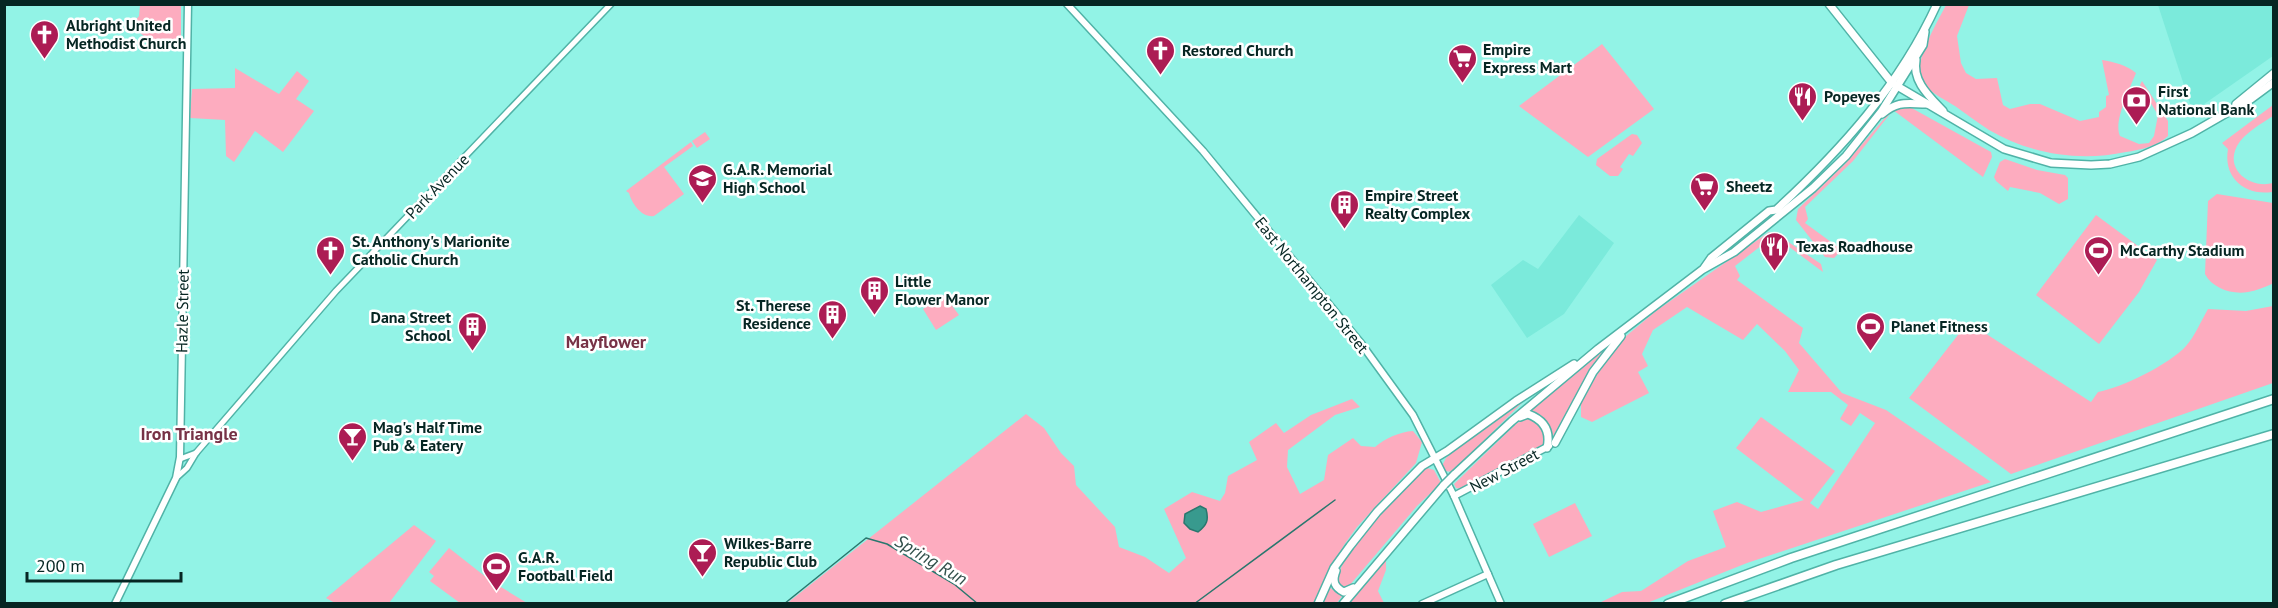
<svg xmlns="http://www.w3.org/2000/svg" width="2278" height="608" font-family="'PT Sans',sans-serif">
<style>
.built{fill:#7beadb}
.green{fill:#fdacbf}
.water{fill:#389a8e;stroke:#29776e;stroke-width:1.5}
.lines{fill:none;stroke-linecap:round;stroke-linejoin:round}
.stream{stroke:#29776e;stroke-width:1.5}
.tertiary-casing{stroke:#50b3a7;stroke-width:8}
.secondary-casing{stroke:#50b3a7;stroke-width:9}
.primary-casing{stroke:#50b3a7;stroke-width:10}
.motorway-casing{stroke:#50b3a7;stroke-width:11}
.tertiary{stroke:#fff;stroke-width:5}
.secondary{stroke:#fff;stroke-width:6}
.primary{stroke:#fff;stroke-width:7}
.motorway{stroke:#fff;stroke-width:8}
.primary-bridge-casing{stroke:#50b3a7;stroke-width:10;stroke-linecap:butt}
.primary-bridge{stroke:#fff;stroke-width:7}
.labels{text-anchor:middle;stroke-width:5;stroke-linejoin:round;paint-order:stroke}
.poi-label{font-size:16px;font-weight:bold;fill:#062623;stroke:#fff;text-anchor:start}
.street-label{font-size:16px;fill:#062623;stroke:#fff}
.neighbourhood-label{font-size:18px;font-weight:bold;fill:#773246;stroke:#fff}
.water-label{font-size:18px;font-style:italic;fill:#32504b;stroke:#fff}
</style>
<rect width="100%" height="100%" fill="#92f3e6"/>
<!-- built -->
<g class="built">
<polygon points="2158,5 2273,5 2273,56 2197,109 2192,110"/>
<polygon points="1579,215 1614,243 1564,314 1527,338 1491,285 1523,260 1538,269"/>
</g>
<!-- green -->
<g class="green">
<polygon points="140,5 181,5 181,46 157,46 131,26 139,16"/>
<path d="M1946,5h23l-12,31 4,27 5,10 10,6 21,-1 6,27 7,4 20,-5h10l40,17 19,-4v-5l7,-5v-11l3,-1 -7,-35c12,2 25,5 34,13 -6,15 -23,49 -16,63l19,8 10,-1 5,-7 4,-21 -18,-30 2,-4 26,40v15c-10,10 -28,14 -42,16 -47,10 -96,2 -137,-22 -12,-8 -23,-16 -34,-24 -11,-7 -31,-16 -35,-29 -5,-18 18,-56 26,-72z"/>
<polygon points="1602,44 1654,109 1588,157 1519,106"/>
<polygon points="235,68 279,94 297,71 309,81 296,99 314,111 283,152 255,131 234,162 226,156 225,120 190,118 192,89 235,88"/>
<path d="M2273,105v11c-12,8 -29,17 -36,30 -13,25 15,43 36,37l-1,9c-28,4 -49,-15 -44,-43l-6,-6z"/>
<polygon points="1908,106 1991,152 1992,157 1983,177 1893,110 1853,161 1805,207 1808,219 1805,223 1842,250 1834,258 1825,257 1796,220 1798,209 1845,164 1890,112 1893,109"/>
<polygon points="705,132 710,139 697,148 692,141"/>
<polygon points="1632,134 1637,135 1642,143 1633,156 1629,154 1620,167 1623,169 1618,176 1610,176 1596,165 1597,159"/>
<path d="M691,142l2,4 -29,21 20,27 -30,22c-12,2 -22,-12 -25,-23l-3,-2z"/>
<polygon points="2005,159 2037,170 2065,175 2068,178 2068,199 2059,204 2040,193 2010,187 2008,191 1996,181 1994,177 2000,162"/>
<path d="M2217,194l56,9 1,79 -2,2c-8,3 -16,7 -24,8 -16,3 -36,-4 -43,-18l3,-73z"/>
<polygon points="2096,215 2157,260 2139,292 2099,344 2036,295"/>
<polygon points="1769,232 1778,235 1821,264 1823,272 1788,246 1785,250 1777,243 1769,246 1766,242 1735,266 1740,276 1737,280 1803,328 1799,343 1842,393 1886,410 1991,482 1747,563 1647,603 1599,603 1622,592 1641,591 1688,561 1726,547 1713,511 1737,502 1761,512 1804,500 1736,448 1761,417 1835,471 1810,503 1818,509 1875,423 1860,413 1851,426 1840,419 1848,405 1831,392 1788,392 1799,370 1785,351 1757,324 1743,340 1687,307 1653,330 1642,354 1648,366 1638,372 1649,393 1592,422 1581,417 1581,402 1603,365 1625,337 1656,311"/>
<polygon points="944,295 959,315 936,330 923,309"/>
<path d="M2273,306v77l-262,91 -102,-76 59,-76 123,80 7,-10c23,-4 72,-28 88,-46 9,-10 15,-25 22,-37l38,2z"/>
<polygon points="1612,344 1583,383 1552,438 1542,417 1530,410"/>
<path d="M1352,399l8,8 -25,8 -47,35 -1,17 13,27 24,-14 4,-25 25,-17 8,8 14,1c11,-9 24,-15 38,-16l9,11 -6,21 -59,64 -13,18 -29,58 -529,1 240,-190 18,14 17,25 13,13 2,19 39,42 4,20 26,10 24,16 17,-15 -22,-49 28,-17 28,9 5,-8 3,-17 29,-16 -8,-18 27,-19 8,10 27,-18z"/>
<polygon points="1524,401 1452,472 1445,471 1442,466 1446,458 1454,450"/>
<path d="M1530,418c12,5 19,18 11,30l-80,41 -5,-1 -2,-4 63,-61z"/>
<path d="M1427,468l7,2 7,13 -24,23 -68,80 -8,1 -4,-4c2,-32 59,-85 81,-109z"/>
<polygon points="1575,503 1592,536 1549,557 1533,524"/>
<polygon points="414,525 436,541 389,603 335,603 326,598"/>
<polygon points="449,548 491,581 527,603 460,603 430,581 434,576 429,572"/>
<polygon points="1386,560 1386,570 1378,591 1384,603 1350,603"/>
<polygon points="1329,587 1342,596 1337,603 1322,604"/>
</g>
<!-- water -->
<path class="water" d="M1200,506l6,3c3,11 1,16 -8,23l-8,-3 -6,-6 1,-9z"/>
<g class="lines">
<!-- stream -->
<g class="stream">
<polyline points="784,604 866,538 887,544 897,550 954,584 978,604"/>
<polyline points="1194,604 1335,500"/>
</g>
<defs>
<g id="tertiary">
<polyline points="180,459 196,453"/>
<polyline points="176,478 187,468 196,453 336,291 611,4"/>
</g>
<g id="secondary">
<polyline points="1067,4 1203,151 1360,342 1413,415 1454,496 1501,604"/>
<polyline points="1454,496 1549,446"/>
<polyline points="115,604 176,478 180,457 188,4"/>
<polyline points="1422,604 1488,574"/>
</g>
<g id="primary">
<polyline points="1829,4 1892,83 2004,149 2051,163 2091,165 2110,164 2139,157 2192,133 2251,99 2274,82"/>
<path d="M1916,60c-4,21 13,36 27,51"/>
<polyline points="2236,104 2274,73"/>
<path d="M1882,114c17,-14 25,-10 45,-10"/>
<path d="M1704,268l7,-10 58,-47 7,-1c65,-60 124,-125 161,-206"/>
<path d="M1520,417l8,-3c16,6 23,17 19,34"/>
<polyline points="1555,443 1593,372 1621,336"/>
<polyline points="1454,475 1512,421 1598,349 1702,270 1734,252 1813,188 1846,156 1881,112 1923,45 1925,32"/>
<path d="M1336,571c-4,10 -2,16 8,21l9,-4"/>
<polyline points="1318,604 1334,568 1350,546 1377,512 1422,466 1447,451 1516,401 1574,364"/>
<polyline points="1343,604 1444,485"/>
</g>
<g id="motorway">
<polyline points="1668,604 1791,558 2274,399"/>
<polyline points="1725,604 1836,565 2274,434"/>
</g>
</defs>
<!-- tertiary casing -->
<use href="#tertiary" class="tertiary-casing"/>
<!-- secondary casing -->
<use href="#secondary" class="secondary-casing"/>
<!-- primary casing -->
<use href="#primary" class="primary-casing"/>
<!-- motorway casing -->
<use href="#motorway" class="motorway-casing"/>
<!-- tertiary -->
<use href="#tertiary" class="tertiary"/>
<!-- secondary -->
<use href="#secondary" class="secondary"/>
<!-- primary -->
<use href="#primary" class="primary"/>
<!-- motorway -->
<use href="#motorway" class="motorway"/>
<defs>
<polyline id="primary-bridge" points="1444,485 1454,475"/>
</defs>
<!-- primary-bridge casing -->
<use href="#primary-bridge" class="primary-bridge-casing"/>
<!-- primary-bridge -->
<use href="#primary-bridge" class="primary-bridge"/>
</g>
<!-- icons -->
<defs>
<symbol id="church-pin" viewBox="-11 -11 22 30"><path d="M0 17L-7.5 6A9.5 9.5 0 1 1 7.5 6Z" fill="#ac1c54" stroke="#fff"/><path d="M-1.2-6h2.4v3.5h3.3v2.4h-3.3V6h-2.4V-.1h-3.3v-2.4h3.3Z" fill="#fff"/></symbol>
<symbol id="supermarket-pin" viewBox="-11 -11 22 30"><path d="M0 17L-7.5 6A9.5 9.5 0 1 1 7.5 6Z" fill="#ac1c54" stroke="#fff"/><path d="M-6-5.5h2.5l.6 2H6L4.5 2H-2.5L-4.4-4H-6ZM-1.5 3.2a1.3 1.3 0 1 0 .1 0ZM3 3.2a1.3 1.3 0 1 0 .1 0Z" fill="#fff"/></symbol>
<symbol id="restaurant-pin" viewBox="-11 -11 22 30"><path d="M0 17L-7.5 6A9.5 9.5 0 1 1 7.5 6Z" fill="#ac1c54" stroke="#fff"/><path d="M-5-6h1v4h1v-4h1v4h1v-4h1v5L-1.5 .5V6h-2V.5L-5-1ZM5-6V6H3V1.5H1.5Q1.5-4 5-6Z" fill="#fff"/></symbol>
<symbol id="bank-pin" viewBox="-11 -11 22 30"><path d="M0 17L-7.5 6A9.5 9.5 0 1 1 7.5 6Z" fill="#ac1c54" stroke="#fff"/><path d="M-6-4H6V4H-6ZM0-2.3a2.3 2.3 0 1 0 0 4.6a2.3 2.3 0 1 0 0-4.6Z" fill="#fff"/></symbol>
<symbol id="school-pin" viewBox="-11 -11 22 30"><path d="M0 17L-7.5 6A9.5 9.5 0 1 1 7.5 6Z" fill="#ac1c54" stroke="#fff"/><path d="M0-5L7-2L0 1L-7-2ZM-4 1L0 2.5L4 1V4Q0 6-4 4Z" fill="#fff"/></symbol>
<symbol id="building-pin" viewBox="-11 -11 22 30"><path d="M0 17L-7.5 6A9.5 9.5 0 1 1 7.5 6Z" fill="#ac1c54" stroke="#fff"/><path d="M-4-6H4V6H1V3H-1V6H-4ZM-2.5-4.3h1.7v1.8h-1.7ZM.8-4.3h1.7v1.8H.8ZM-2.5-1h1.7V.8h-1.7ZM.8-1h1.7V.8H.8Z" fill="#fff"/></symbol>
<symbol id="stadium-pin" viewBox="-11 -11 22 30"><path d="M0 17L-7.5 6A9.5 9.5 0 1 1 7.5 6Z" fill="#ac1c54" stroke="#fff"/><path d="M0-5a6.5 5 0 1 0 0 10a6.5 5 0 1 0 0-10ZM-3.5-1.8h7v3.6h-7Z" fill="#fff"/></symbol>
<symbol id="bar-pin" viewBox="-11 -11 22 30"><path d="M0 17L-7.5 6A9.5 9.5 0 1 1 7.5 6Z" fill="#ac1c54" stroke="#fff"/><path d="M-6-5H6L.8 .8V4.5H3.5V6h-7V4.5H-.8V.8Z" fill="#fff"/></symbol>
</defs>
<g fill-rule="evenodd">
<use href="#church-pin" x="28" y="18" width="33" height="45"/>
<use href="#church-pin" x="1144" y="34" width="33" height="45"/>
<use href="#supermarket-pin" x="1446" y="42" width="33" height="45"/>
<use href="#restaurant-pin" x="1786" y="80" width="33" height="45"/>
<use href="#bank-pin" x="2120" y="84" width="33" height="45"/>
<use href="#school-pin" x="686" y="162" width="33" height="45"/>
<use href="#supermarket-pin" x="1688" y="170" width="33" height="45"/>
<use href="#building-pin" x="1328" y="188" width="33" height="45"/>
<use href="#restaurant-pin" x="1758" y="230" width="33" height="45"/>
<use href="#church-pin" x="314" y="234" width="33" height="45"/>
<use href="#stadium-pin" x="2082" y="234" width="33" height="45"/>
<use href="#building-pin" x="858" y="274" width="33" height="45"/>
<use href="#building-pin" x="816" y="298" width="33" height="45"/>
<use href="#building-pin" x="456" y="310" width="33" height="45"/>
<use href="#stadium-pin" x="1854" y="310" width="33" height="45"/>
<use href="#bar-pin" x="336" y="420" width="33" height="45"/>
<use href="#bar-pin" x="686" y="536" width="33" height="45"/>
<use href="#stadium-pin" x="480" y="550" width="33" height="45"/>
</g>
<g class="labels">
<!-- poi labels -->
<g class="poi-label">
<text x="66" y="31">Albright United<tspan x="66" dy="18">Methodist Church</tspan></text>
<text x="1483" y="55">Empire<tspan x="1483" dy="18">Express Mart</tspan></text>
<text x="1182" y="56">Restored Church</text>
<text x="2158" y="97">First<tspan x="2158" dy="18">National Bank</tspan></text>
<text x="1824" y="102">Popeyes</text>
<text x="723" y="175">G.A.R. Memorial<tspan x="723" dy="18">High School</tspan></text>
<text x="1726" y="192">Sheetz</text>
<text x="1365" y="201">Empire Street<tspan x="1365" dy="18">Realty Complex</tspan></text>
<text x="352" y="247">St. Anthony's Marionite<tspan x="352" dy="18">Catholic Church</tspan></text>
<text x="1796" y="252">Texas Roadhouse</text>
<text x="2120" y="256">McCarthy Stadium</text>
<text x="895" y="287">Little<tspan x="895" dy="18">Flower Manor</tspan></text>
<text x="811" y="311" text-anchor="end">St. Therese<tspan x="811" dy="18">Residence</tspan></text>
<text x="451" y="323" text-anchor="end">Dana Street<tspan x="451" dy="18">School</tspan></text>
<text x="1891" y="332">Planet Fitness</text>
<text x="373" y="433">Mag's Half Time<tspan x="373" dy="18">Pub &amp; Eatery</tspan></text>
<text x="724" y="549">Wilkes-Barre<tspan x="724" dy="18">Republic Club</tspan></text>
<text x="518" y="563">G.A.R.<tspan x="518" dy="18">Football Field</tspan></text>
</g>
<!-- street labels -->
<g class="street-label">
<text transform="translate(437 186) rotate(-46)" y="6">Park Avenue</text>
<text transform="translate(1312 285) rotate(51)" y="6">East Northampton Street</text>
<text transform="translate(182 311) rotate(-89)" y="6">Hazle Street</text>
<text transform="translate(1504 470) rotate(-28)" y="6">New Street</text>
</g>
<!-- neighbourhood labels -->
<g class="neighbourhood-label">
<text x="606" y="348">Mayflower</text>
<text x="189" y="440">Iron Triangle</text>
</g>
<!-- water labels -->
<g class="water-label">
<text transform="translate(931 560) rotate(31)" y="6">Spring Run</text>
</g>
</g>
<!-- border -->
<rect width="2278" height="608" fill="none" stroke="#062623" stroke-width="12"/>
<!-- scale -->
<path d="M27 572v9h154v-9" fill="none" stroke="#062623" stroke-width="3"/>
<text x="36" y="572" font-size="18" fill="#062623" stroke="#ffffff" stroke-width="4.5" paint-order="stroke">200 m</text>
</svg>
